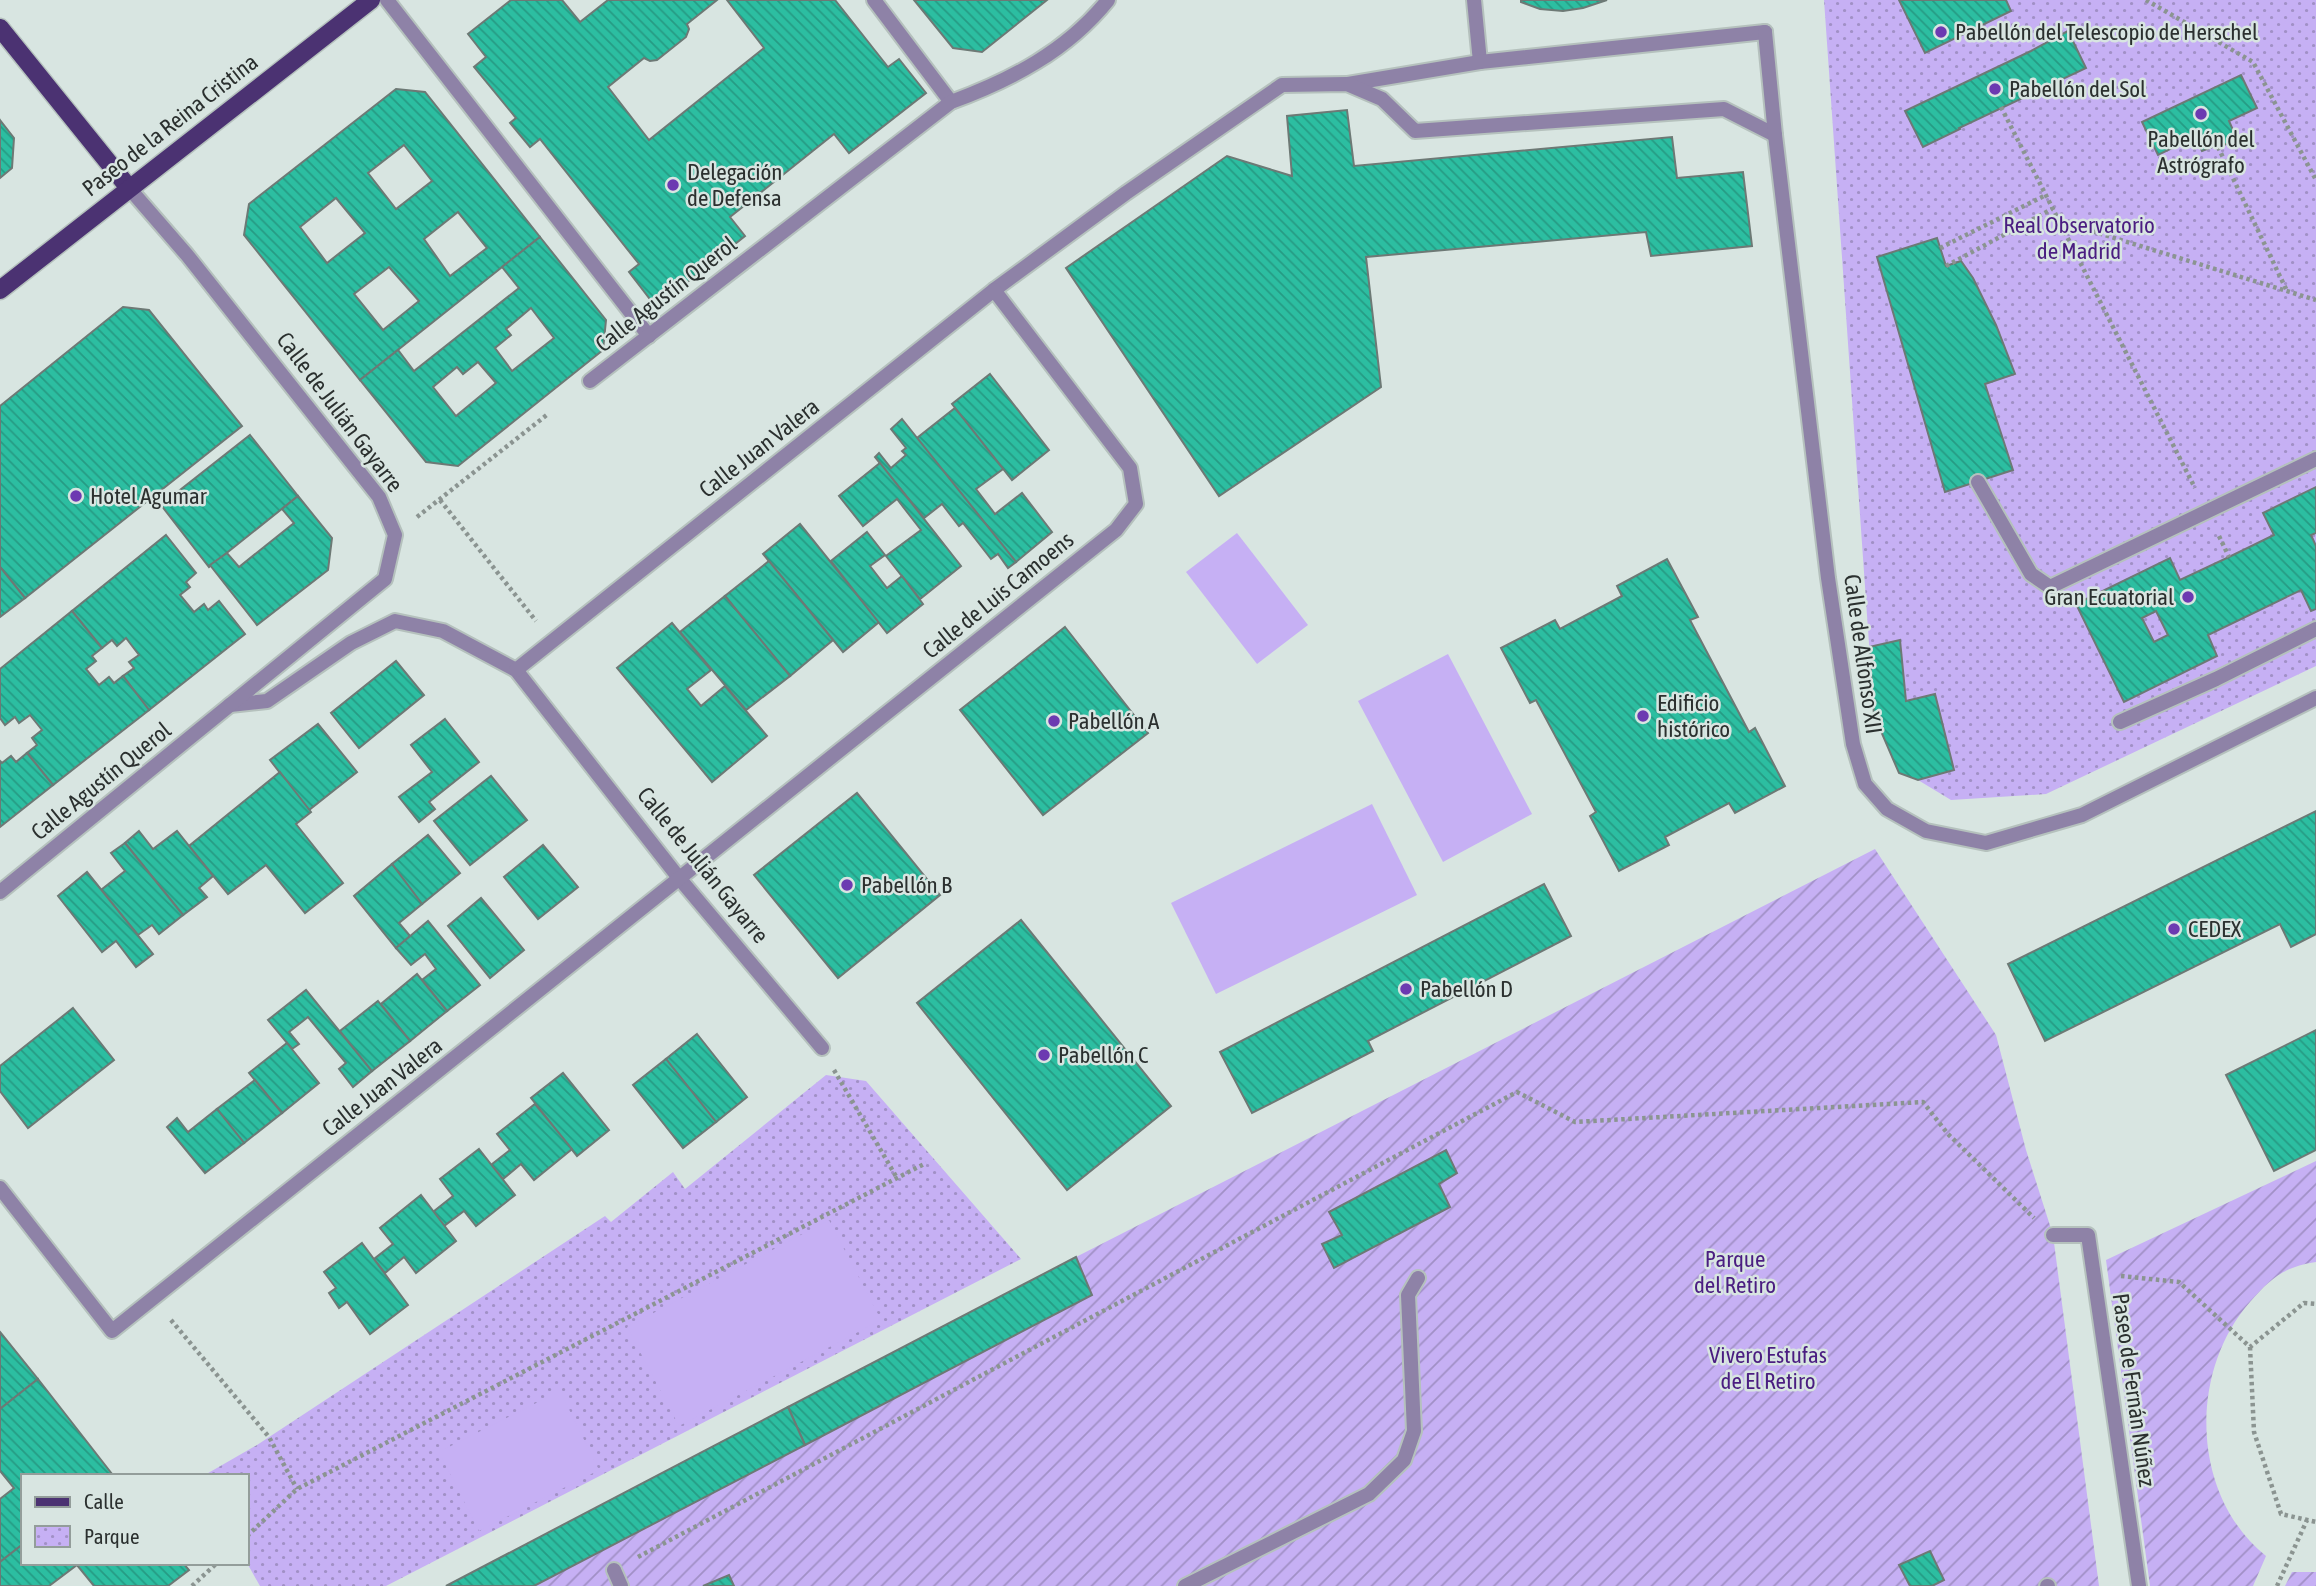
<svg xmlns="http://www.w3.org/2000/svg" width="2316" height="1586" font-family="'Asap Condensed',sans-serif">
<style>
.park{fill:url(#park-dots)}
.garden{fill:url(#garden-furrows)}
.pitch{fill:#c6b0f4}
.building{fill:url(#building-back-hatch);stroke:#6d7975;stroke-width:2;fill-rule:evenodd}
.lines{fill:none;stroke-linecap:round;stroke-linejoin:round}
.lane-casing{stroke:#b5c1bd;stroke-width:18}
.street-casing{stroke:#b5c1bd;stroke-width:18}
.primary-casing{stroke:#b5c1bd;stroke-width:21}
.path{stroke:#8b9491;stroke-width:4.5;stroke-dasharray:3.5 3.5;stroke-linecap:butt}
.lane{stroke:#8e82a7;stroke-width:14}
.street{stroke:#8e82a7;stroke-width:14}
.primary{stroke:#4b3272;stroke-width:18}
.poi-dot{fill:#6c3ab1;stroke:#d8e5e1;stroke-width:2.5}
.labels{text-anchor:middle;stroke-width:5;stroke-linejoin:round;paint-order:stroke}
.poi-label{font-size:23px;fill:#2b302f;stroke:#d8e5e1;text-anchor:start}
.street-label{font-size:23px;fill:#2b302f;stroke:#d8e5e1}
.park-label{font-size:23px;fill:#4a1d81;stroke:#d8e5e1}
</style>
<defs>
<pattern id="park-dots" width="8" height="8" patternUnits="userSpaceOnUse" patternTransform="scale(1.75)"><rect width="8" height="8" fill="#c6b0f4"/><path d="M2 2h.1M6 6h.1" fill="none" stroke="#a190c6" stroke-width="1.8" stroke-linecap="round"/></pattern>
<pattern id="garden-furrows" width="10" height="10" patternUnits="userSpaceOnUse" patternTransform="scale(1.75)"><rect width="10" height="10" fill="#c6b0f4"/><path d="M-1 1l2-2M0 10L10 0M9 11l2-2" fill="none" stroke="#a190c6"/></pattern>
<pattern id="building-back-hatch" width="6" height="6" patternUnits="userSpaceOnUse" patternTransform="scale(1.75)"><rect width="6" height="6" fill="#2cbea1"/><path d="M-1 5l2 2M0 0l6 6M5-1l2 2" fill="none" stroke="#269b84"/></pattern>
</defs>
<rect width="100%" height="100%" fill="#d8e5e1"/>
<!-- park -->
<g class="park">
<polygon points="1824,0 2316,0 2316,666 2046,794 1951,800 1918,780 1899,773 1874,715"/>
<polygon points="826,1075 866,1081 1021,1259 386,1586 260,1586 247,1563 247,1476 203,1476 257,1445 605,1216 611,1222 673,1172 685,1189"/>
</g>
<!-- garden -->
<g class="garden">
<polygon points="1875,849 1996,1035 2026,1150 2053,1235 2099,1586 446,1586 1076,1257"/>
<path d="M2316,1161v101c-32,5 -45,16 -66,40 -62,70 -59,194 16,254l-13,30h-103l-44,-326z"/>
<polygon points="2292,1572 2316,1572 2316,1586 2285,1586"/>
</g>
<!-- pitch -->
<g class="pitch">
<polygon points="1237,533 1308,625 1257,664 1186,572"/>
<polygon points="1448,654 1532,814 1443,862 1358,701"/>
<polygon points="1372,804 1417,895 1216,994 1171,903"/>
<polygon points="829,1220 881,1320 679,1426 627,1327"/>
<polygon points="560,1391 599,1470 479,1531 439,1452"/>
</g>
<!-- building -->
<g class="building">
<polygon points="511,0 562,0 580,22 608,0 717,0 687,24 689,29 686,37 657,60 650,61 644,58 608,87 649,140 764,48 727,0 835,0 888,67 899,59 926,93 849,153 834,134 730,217 745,236 656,307 629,272 639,264 540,139 530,147 510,123 516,118 474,67 486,57 468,34"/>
<polygon points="914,0 1047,0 982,52 953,48"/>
<polygon points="1521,0 1607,0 1583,8 1563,11 1540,9 1521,2"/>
<polygon points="1899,0 2006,0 2011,11 1925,53"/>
<polygon points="2068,31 2086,68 1959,128 1960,129 1923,147 1905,111 2031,51"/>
<polygon points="2241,75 2257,108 2229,121 2237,139 2222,146 2215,146 2202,151 2195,137 2158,155 2142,122"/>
<path d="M396,89l29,3 115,145 -180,143 -116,-145 5,-31zM404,145l28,36 -36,28 -28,-36zM336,198l29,35 -38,30 -27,-36zM458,212l29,36 -37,28 -26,-37zM389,267l30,34 -36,29 -29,-36z"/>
<polygon points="1347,110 1354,166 1672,137 1677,178 1743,172 1752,246 1651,256 1646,232 1366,257 1381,387 1219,496 1066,268 1227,156 1292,176 1287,116"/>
<polygon points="0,120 14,138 12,168 0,178"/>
<path d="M540,237l66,83 -3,30 -145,116 -32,-4 -66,-82 38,-30 16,21 105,-83 -17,-21zM531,308l23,30 -42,33 -17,-23 16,-13 -5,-6zM478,362l18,21 -40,33 -23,-29 24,-20 6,7z"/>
<polygon points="1937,238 1946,266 1961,261 1973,278 1996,325 2015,374 1985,384 2013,470 1945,492 1877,257"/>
<polygon points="123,307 149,310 242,426 25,598 0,567 0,406"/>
<polygon points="990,374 1049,450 1012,480 952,404"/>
<polygon points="955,408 1003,469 976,489 995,514 1022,493 1052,532 1016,562 917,438"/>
<polygon points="902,419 1016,562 1008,568 998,554 991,559 963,523 959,526 942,504 924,518 875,457 879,453 891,468 906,455 902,451 906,448 891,429"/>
<polygon points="250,435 298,496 209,567 161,505"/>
<polygon points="880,463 961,566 920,599 886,556 921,530 897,499 863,526 839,496"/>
<path d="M2316,487v46l-5,2 5,11v63l-5,2 -10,-21 -93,45 9,21 -93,46 -48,-98 94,-46 10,22 49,-23 45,-22 -11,-22zM2156,611l12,24 -14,7 -12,-24z"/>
<polygon points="298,496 332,538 328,570 257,625 210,565 227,553 239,567 294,523 282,509"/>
<polygon points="800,524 879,622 843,652 763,554"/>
<polygon points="867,532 885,555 870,566 887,588 902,576 923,604 887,633 831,561"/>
<polygon points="166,535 196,573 186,582 190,587 180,595 194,612 204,604 208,610 219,601 245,634 149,710 123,676 134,668 129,662 139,655 126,638 117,646 112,640 102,648 72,611"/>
<polygon points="1667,559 1698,617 1690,620 1749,732 1755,728 1785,786 1735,813 1729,803 1665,837 1669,845 1619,871 1590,816 1596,812 1536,700 1530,703 1501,648 1555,620 1560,629 1622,596 1617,586"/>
<polygon points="769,561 833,640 790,676 725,596"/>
<polygon points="0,567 25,598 0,617"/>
<polygon points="725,596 790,676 746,710 680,632"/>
<polygon points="72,611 102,648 92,656 96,661 86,669 99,685 109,677 114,683 123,676 149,710 53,785 27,753 37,745 32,738 42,730 30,715 19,723 15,717 5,725 0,718 0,669"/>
<polygon points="672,623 711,670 687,689 701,706 725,686 767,736 712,782 617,668"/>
<polygon points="1065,627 1148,733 1043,815 960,710"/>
<polygon points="1900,640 1906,701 1935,694 1954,770 1918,780 1899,773 1874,715 1869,647"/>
<polygon points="396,661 424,695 359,748 331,713"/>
<polygon points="445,719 479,762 429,802 435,809 419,822 399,797 432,772 411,745"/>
<polygon points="318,724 357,772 309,810 270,760"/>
<polygon points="27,753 53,785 0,827 0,761 2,763 11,756 16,762"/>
<polygon points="280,772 311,812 296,824 343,883 305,913 266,865 228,894 189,846"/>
<polygon points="491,776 527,820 470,865 434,821"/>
<polygon points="857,793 940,895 838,978 754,875"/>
<polygon points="2316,811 2316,934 2291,947 2280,924 2045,1041 2008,964"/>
<polygon points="139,831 153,849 177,831 213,876 199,888 207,897 183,915 125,843"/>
<polygon points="428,835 460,873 422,904 392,864"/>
<polygon points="125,843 183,915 159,934 152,925 138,935 101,890 125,871 111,853"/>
<polygon points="543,845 578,887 538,919 504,877"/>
<polygon points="392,864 422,904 399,923 410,936 396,948 354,896"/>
<polygon points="87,872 153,954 136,967 116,941 102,952 58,896"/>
<polygon points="1544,884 1571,936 1368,1041 1373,1051 1252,1113 1220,1052"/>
<polygon points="481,898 524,950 490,978 448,926"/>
<polygon points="1021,920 1171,1106 1067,1190 917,1003"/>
<polygon points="428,921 480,985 447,1011 422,980 436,969 425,954 411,965 396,948"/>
<polygon points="417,974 447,1011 410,1041 381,1004"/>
<polygon points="306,990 372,1071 353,1087 339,1069 346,1063 308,1017 289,1032 299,1044 292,1049 268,1020"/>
<polygon points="378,1001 410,1041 372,1071 340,1031"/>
<polygon points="73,1008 114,1060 28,1128 0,1091 0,1066"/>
<polygon points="2316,1030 2316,1150 2274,1171 2226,1075"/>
<polygon points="697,1034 747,1097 716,1122 666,1059"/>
<polygon points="287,1043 319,1083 282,1113 249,1073"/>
<polygon points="666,1059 716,1122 683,1148 633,1085"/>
<polygon points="563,1073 609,1130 577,1156 531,1098"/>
<polygon points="255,1080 282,1113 244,1143 217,1109"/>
<polygon points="535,1104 572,1149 534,1180 521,1164 503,1179 491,1165 510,1150 497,1134"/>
<polygon points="217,1109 244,1143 205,1173 167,1127 177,1118 188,1132"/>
<polygon points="479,1149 515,1195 476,1226 464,1211 444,1226 433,1212 453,1196 440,1179"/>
<polygon points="1446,1150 1457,1173 1439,1184 1450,1207 1334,1268 1322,1244 1342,1235 1329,1212"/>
<polygon points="421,1195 456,1241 416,1273 404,1257 385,1273 374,1259 393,1244 380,1228"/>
<polygon points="362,1243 408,1305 370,1334 347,1302 339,1308 329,1293 336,1288 324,1272"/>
<polygon points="1076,1257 1092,1295 805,1445 788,1407"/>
<polygon points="0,1332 38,1379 0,1409"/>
<polygon points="38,1379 112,1474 109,1476 23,1476 23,1544 0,1562 0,1499 14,1488 0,1471 0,1409"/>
<polygon points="788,1407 805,1445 534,1586 446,1586"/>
<polygon points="23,1544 23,1563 183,1563 189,1570 168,1586 94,1586 77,1565 49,1586 0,1586 0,1562"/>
<polygon points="1930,1551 1944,1580 1932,1586 1910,1586 1899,1565"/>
<polygon points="729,1575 734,1586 703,1586"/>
</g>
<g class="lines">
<defs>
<g id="lane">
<polyline points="387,0 649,336"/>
<polyline points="874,0 951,102"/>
<polyline points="1474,0 1480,62"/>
<polyline points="1348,84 1480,62 1765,32"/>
<polyline points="994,290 1126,193 1282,85 1347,84 1382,99 1415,131 1724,109 1775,135"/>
<path d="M590,381l361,-279c60,-22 116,-51 157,-102"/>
<polyline points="1978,482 2031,574 2050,587 2316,459"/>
<polyline points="2120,722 2216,679 2316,629"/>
<polyline points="614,1570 621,1586"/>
<polyline points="1185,1586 1369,1494 1404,1460 1414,1431 1408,1295 1418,1278"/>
<polyline points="2047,1586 2048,1586"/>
</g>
<g id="street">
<polyline points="1765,32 1775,135 1828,578 1853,744 1865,784 1887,809 1926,831 1986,843 2082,815 2316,698"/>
<polyline points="230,705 267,701 351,643 395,621 443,631 516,670 679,878 822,1048"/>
<polyline points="0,892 385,579 395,535 379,497 187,255 129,188"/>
<polyline points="0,1188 112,1331 1116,530 1136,504 1130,468 994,290 516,670"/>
<polyline points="2053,1235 2088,1235 2139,1586"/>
</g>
<g id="primary">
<polyline points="0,28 129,188"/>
<polyline points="0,290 371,0"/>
</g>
</defs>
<!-- lane casing -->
<use href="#lane" class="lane-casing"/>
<!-- street casing -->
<use href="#street" class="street-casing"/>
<!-- primary casing -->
<use href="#primary" class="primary-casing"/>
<!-- path -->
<g class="path">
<polyline points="2146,0 2253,62 2316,180"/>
<polyline points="2001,107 2195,488"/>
<polyline points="2218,147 2287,291"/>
<polyline points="2059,221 2316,300"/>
<polyline points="1940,248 2046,195"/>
<polyline points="1946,266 2052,209"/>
<polyline points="440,500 536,621"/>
<polyline points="417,517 548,414"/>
<polyline points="2219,536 2229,557"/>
<polyline points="834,1070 897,1178"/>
<polyline points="2121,1276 2179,1282 2250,1347 2304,1303 2316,1304"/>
<polyline points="171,1320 269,1437 297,1489"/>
<polyline points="2250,1347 2254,1432 2281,1514 2316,1522"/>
<polyline points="247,1536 297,1489 926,1163"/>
<polyline points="638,1557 1517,1092 1575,1122 1923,1102 1948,1134 2034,1218"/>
<polyline points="192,1586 217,1563"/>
<polyline points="2277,1586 2307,1520"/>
</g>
<!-- lane -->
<use href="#lane" class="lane"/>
<!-- street -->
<use href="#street" class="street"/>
<!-- primary -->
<use href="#primary" class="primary"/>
</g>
<!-- markers -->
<g class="poi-dot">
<circle cx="1941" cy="32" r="7"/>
<circle cx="1995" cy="89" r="7"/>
<circle cx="2201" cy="114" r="7"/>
<circle cx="673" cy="185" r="7"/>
<circle cx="76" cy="496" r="7"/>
<circle cx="2188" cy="597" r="7"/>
<circle cx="1643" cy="716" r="7"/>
<circle cx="1054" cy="721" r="7"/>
<circle cx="847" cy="885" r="7"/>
<circle cx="2174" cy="929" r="7"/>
<circle cx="1406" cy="989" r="7"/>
<circle cx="1044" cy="1055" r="7"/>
</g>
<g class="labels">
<!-- poi labels -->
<g class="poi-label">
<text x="1955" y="40">Pabellón del Telescopio de Herschel</text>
<text x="2009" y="97">Pabellón del Sol</text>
<text x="2201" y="147" text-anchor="middle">Pabellón del<tspan x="2201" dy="26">Astrógrafo</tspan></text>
<text x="687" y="180">Delegación<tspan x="687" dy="26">de Defensa</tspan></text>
<text x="90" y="504">Hotel Agumar</text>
<text x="2174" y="605" text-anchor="end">Gran Ecuatorial</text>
<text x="1657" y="711">Edificio<tspan x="1657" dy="26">histórico</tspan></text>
<text x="1068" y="729">Pabellón A</text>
<text x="861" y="893">Pabellón B</text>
<text x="2188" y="937">CEDEX</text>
<text x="1420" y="997">Pabellón D</text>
<text x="1058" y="1063">Pabellón C</text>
</g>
<!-- street labels -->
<g class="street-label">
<text transform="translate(170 125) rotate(-38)" y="8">Paseo de la Reina Cristina</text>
<text transform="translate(666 294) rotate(-38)" y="8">Calle Agustín Querol</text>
<text transform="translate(340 412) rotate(53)" y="8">Calle de Julián Gayarre</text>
<text transform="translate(759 448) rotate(-38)" y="8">Calle Juan Valera</text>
<text transform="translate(998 595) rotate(-39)" y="8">Calle de Luis Camoens</text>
<text transform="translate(1863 654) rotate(82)" y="8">Calle de Alfonso XII</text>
<text transform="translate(101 781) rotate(-39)" y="8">Calle Agustín Querol</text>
<text transform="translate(703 865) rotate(51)" y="8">Calle de Julián Gayarre</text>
<text transform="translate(382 1087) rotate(-38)" y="8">Calle Juan Valera</text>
<text transform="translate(2134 1390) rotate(82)" y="8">Paseo de Fernán Núñez</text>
</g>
<!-- park labels -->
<g class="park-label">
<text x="2079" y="233">Real Observatorio<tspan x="2079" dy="26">de Madrid</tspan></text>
<text x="1735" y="1267">Parque<tspan x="1735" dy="26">del Retiro</tspan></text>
<text x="1768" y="1363">Vivero Estufas<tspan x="1768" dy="26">de El Retiro</tspan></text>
</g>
</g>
<!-- legend -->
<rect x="21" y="1474" width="228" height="91" fill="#d8e5e1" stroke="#939d9a" stroke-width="2"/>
<rect x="35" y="1497" width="35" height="10" fill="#4b3272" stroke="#939d9a" stroke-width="2"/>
<text x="84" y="1509" font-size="21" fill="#2b302f">Calle</text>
<rect x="35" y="1526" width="35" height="21" fill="url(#park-dots)" stroke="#939d9a" stroke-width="2"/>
<text x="84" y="1544" font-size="21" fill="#2b302f">Parque</text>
</svg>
